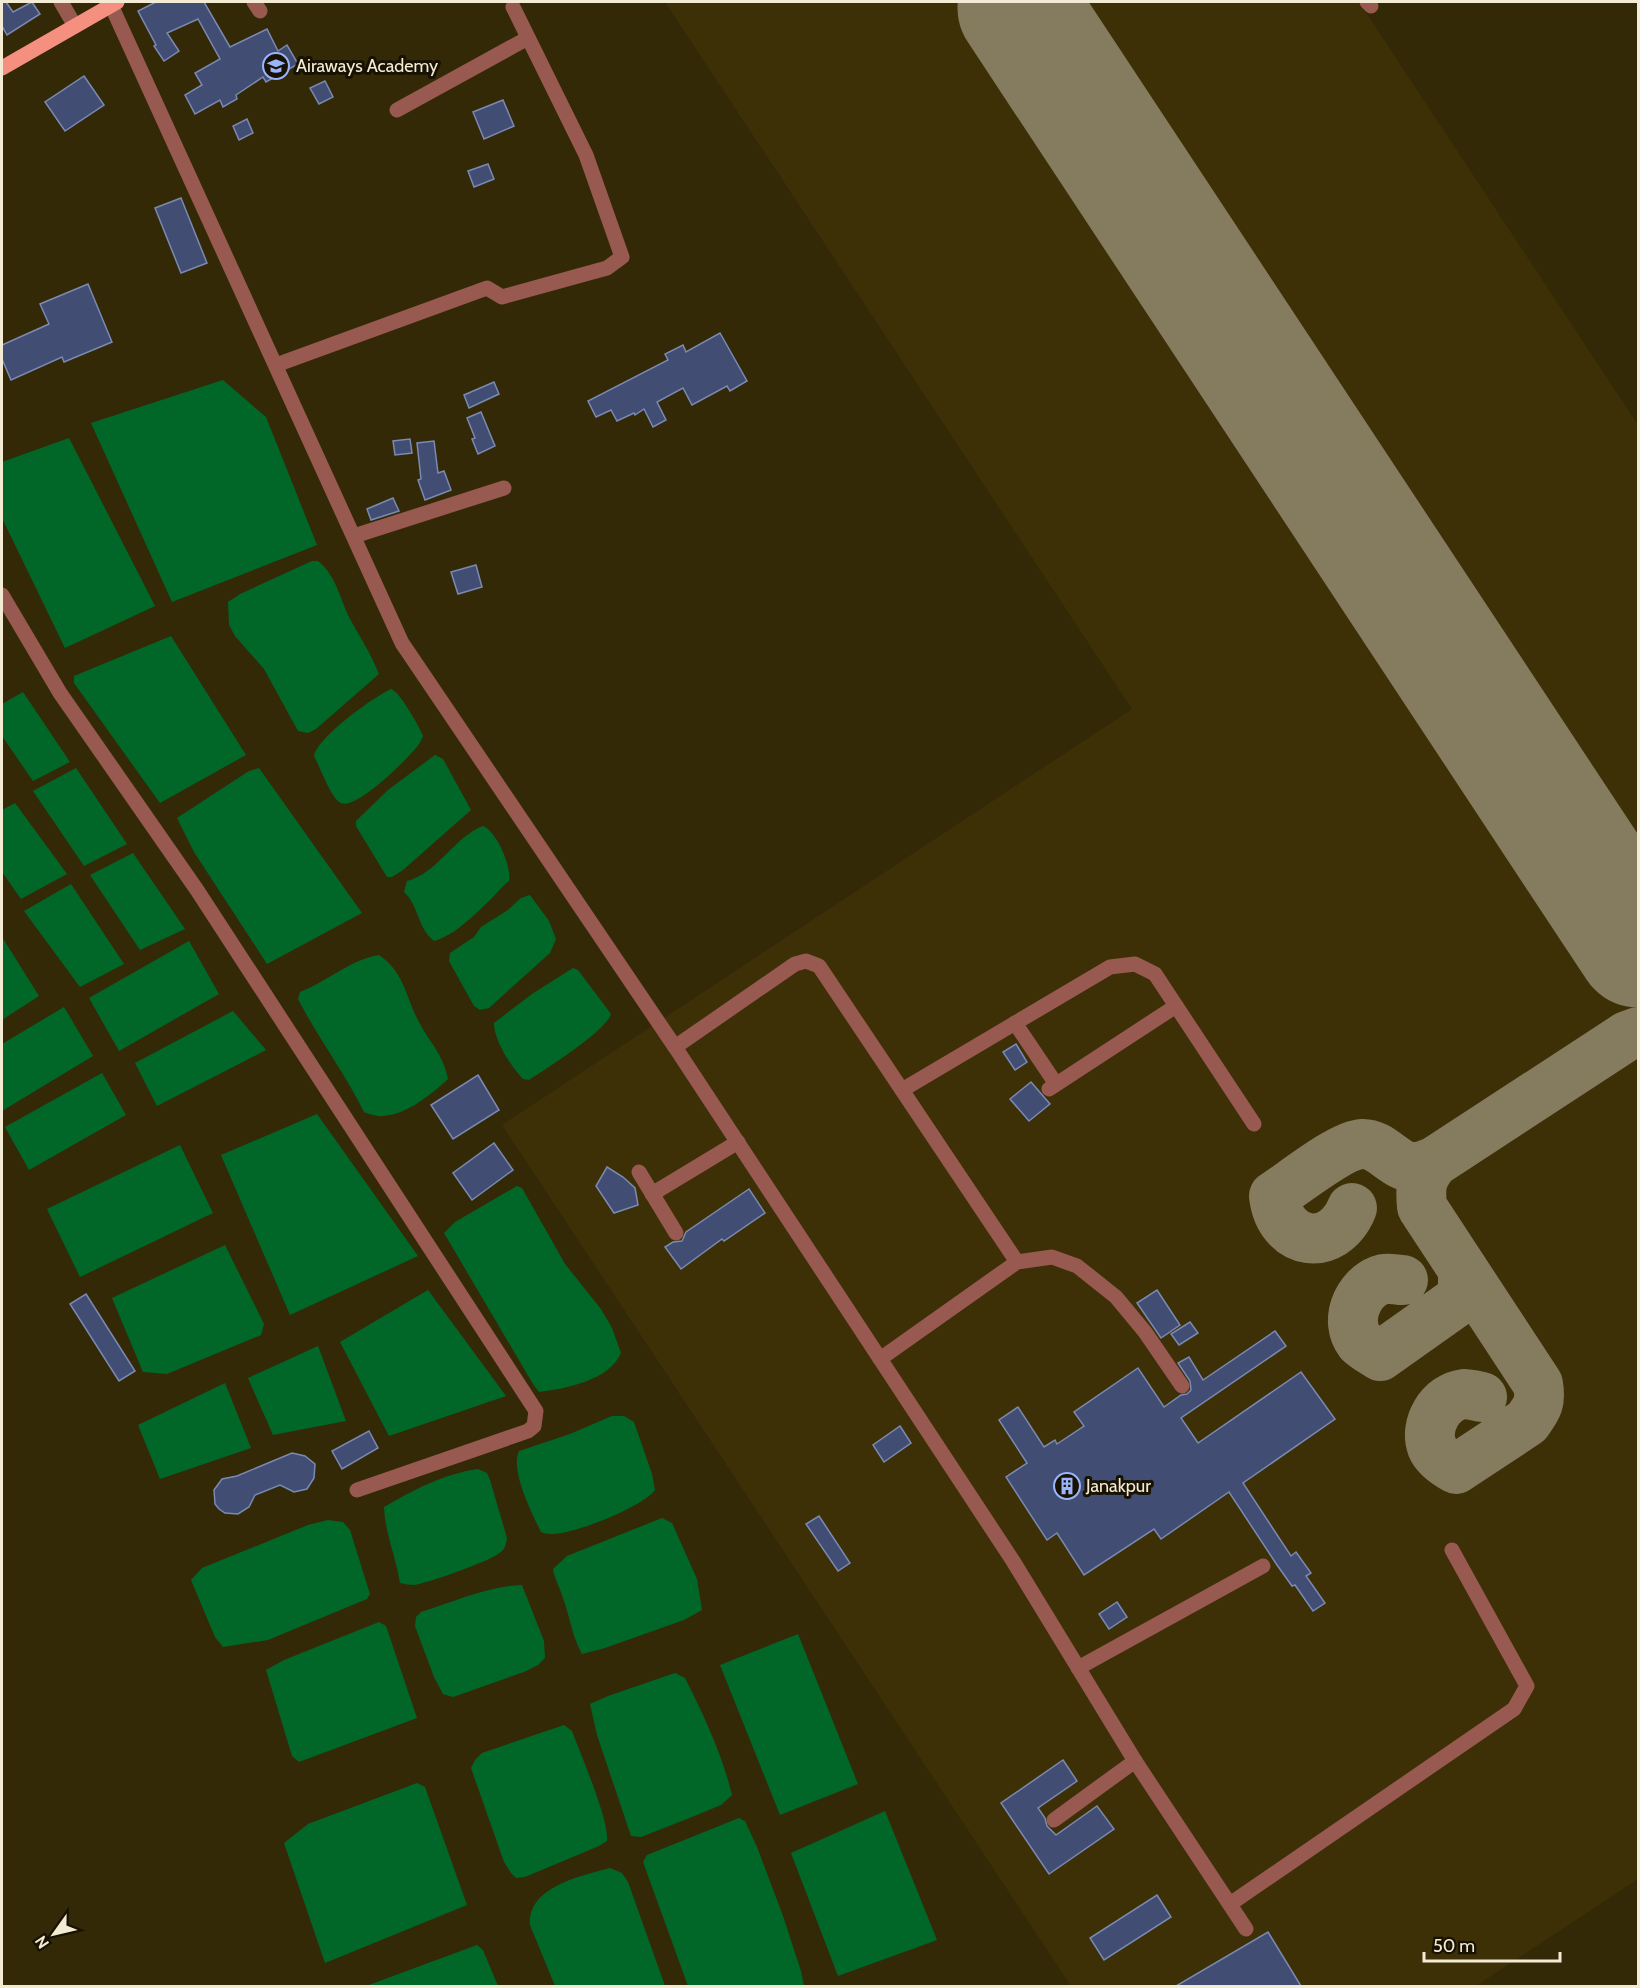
<svg xmlns="http://www.w3.org/2000/svg" width="1640" height="1988" font-family="Cabin,sans-serif">
<style>
.built{fill:#3d2f06}
.water{fill:#016729}
.lines{fill:none;stroke-linecap:round;stroke-linejoin:round}
.taxiway{stroke:#857b5e;stroke-width:50}
.runway{stroke:#857b5e;stroke-width:123}
.building{fill:#414d72;stroke:#7b8ab3;stroke-width:1.5}
.minor{stroke:#975950;stroke-width:15}
.major{stroke:#f58f80;stroke-width:15}
.labels{text-anchor:middle;stroke-width:6;stroke-linejoin:round;paint-order:stroke}
.poi-label{font-size:18px;fill:#f4ebd4;stroke:#181203;text-anchor:start}
</style>
<rect width="100%" height="100%" fill="#342907"/>
<!-- built -->
<polygon class="built" points="665,2 1359,2 1638,425 1638,1879 1476,1986 1071,1986 502,1125 1132,709"/>
<!-- water -->
<g class="water">
<polygon points="223,380 266,417 317,545 172,602 91,423"/>
<polygon points="69,438 155,606 65,648 2,518 2,462"/>
<path d="M312,561h6c18,14 22,38 32,58 10,18 21,35 29,55l-63,55 -8,4 -10,-2 -34,-62 -29,-33 -6,-11 -1,-23 12,-8z"/>
<polygon points="171,636 246,755 160,803 74,683 74,676"/>
<path d="M391,689c9,3 28,37 32,47 -2,4 -4,9 -7,12 -10,12 -63,66 -77,54 -9,-7 -19,-35 -25,-46 4,-19 58,-58 77,-67z"/>
<polygon points="23,692 70,762 33,781 2,736 2,704"/>
<polygon points="435,755 443,759 471,810 403,870 392,877 387,877 356,826 356,821 388,790"/>
<polygon points="76,768 127,844 84,866 33,791"/>
<polygon points="259,768 362,913 267,964 194,852 177,818 249,771"/>
<polygon points="15,803 67,874 21,899 2,872 2,810"/>
<path d="M483,826c14,6 29,41 26,55 -7,5 -11,11 -17,17 -16,15 -36,37 -58,43 -16,-12 -16,-37 -30,-49l3,-11c31,-8 47,-44 76,-55z"/>
<polygon points="133,853 185,929 140,950 90,875"/>
<polygon points="71,884 124,964 80,987 24,911"/>
<polygon points="530,895 549,921 556,939 550,953 489,1008 480,1010 474,1006 449,961 450,953 474,937 481,927 508,910 521,898"/>
<polygon points="2,937 39,996 2,1020"/>
<polygon points="189,941 219,994 119,1051 89,998"/>
<path d="M379,955c26,18 26,41 40,67 11,21 24,32 29,57 -16,15 -42,36 -65,37 -6,1 -13,-2 -19,-4 -19,-39 -46,-74 -66,-113l2,-7c28,-11 50,-32 79,-37z"/>
<path d="M573,968l5,2 33,44c-6,18 -64,54 -82,66l-6,-1c-12,-13 -29,-38 -29,-56l38,-29z"/>
<polygon points="64,1007 93,1056 2,1111 2,1044"/>
<polygon points="233,1011 266,1050 157,1106 135,1063"/>
<polygon points="102,1073 126,1115 29,1170 5,1127"/>
<polygon points="317,1114 418,1256 290,1315 221,1155"/>
<polygon points="180,1145 213,1213 80,1277 47,1209"/>
<path d="M517,1186l5,2 43,76 36,45 11,19 9,25c-11,27 -56,36 -82,39l-6,-8 -89,-151 11,-11z"/>
<polygon points="225,1245 264,1324 261,1335 167,1374 143,1372 112,1298"/>
<polygon points="428,1290 506,1396 389,1436 340,1342"/>
<polygon points="318,1346 346,1421 273,1435 248,1378"/>
<polygon points="225,1383 251,1448 160,1479 138,1425"/>
<path d="M612,1416h12l10,6 18,52 3,16c-12,17 -83,45 -104,44 -4,0 -7,-1 -10,-2 -9,-19 -31,-61 -22,-81l51,-17z"/>
<path d="M478,1469l9,4 3,7 17,58c-1,7 -2,12 -9,16 -11,8 -70,29 -84,31 -5,0 -9,-1 -14,-2 -4,-26 -15,-50 -16,-76 30,-17 59,-33 94,-38z"/>
<path d="M662,1518l10,5 25,56 5,31 -18,10 -79,28 -23,6c-10,-18 -12,-37 -19,-56 -3,-10 -8,-18 -10,-29l14,-13z"/>
<polygon points="328,1520 343,1522 350,1530 370,1594 367,1599 268,1640 223,1647 215,1637 191,1580 202,1568 308,1525"/>
<path d="M522,1585l22,56 1,17 -7,7 -14,7 -37,13 -34,12 -10,-3 -9,-17 -19,-51 1,-9 5,-5c32,-10 67,-26 101,-27z"/>
<polygon points="379,1622 386,1626 417,1718 299,1762 292,1756 266,1670 284,1660"/>
<polygon points="798,1634 858,1784 780,1815 720,1665"/>
<path d="M675,1673l10,5c19,38 37,76 47,117l-11,10 -34,14 -46,18 -10,-1 -34,-101 -7,-31 18,-8z"/>
<path d="M564,1725l8,6c8,22 38,91 35,110l-8,5 -74,31 -9,1 -5,-5 -7,-11 -33,-94 4,-8 7,-7z"/>
<polygon points="417,1783 425,1787 467,1905 325,1963 284,1843 308,1824"/>
<polygon points="885,1811 937,1940 838,1976 791,1853"/>
<polygon points="739,1818 745,1821 757,1847 783,1916 801,1971 804,1986 688,1986 643,1862 647,1855"/>
<path d="M610,1868l12,5 6,9 37,104h-110l-25,-61c-3,-38 51,-49 80,-57z"/>
<polygon points="477,1945 483,1950 498,1986 366,1986"/>
</g>
<g class="lines">
<!-- taxiway -->
<g class="taxiway">
<path d="M1352,1208c-19,46 -72,38 -78,-12 20,-13 67,-51 88,-52 21,-1 33,25 54,23 6,0 13,-4 18,-5"/>
<path d="M1403,1280c-7,0 -16,-3 -23,0 -23,9 -36,41 -20,62 5,5 14,10 20,14l79,-56 4,-11v-19"/>
<path d="M1482,1397c-5,-1 -13,-3 -18,-3 -24,3 -40,31 -32,53 4,10 15,17 24,22l71,-47c11,-15 14,-20 11,-38l-116,-177c-2,-21 -1,-29 12,-45l193,-126 11,-4"/>
</g>
<!-- runway -->
<polyline class="runway" points="1019,8 1638,946"/>
</g>
<!-- building -->
<g class="building">
<polygon points="2,2 6,2 13,12 32,2 40,14 7,35 2,26"/>
<polygon points="156,2 204,2 230,47 267,29 278,51 287,45 298,64 266,82 263,77 236,95 237,99 223,107 220,100 195,114 185,95 202,85 195,73 220,59 198,19 167,33 179,51 164,61 154,46 156,45 138,11"/>
<polygon points="84,76 104,105 65,131 45,102"/>
<polygon points="325,81 333,97 319,104 310,88"/>
<polygon points="503,100 514,126 484,139 473,112"/>
<polygon points="247,119 253,133 239,140 233,126"/>
<polygon points="488,164 494,179 474,187 468,171"/>
<polygon points="181,198 207,263 181,273 155,208"/>
<polygon points="88,284 112,342 64,362 62,357 11,380 2,359 2,345 49,324 40,304"/>
<polygon points="720,333 747,381 730,391 727,386 692,405 683,388 657,402 666,420 653,427 644,409 635,415 634,413 617,421 611,410 596,417 588,401 668,360 665,354 683,345 686,352"/>
<polygon points="494,382 499,394 469,408 464,395"/>
<polygon points="481,412 495,446 478,454 472,439 475,438 467,418"/>
<polygon points="410,439 412,453 395,455 393,441"/>
<polygon points="434,441 438,473 444,471 451,490 425,500 418,480 421,479 417,443"/>
<polygon points="393,498 399,511 371,520 367,509"/>
<polygon points="476,565 482,587 458,594 451,572"/>
<polygon points="1016,1044 1027,1062 1015,1070 1003,1052"/>
<polygon points="478,1075 499,1110 453,1139 431,1105"/>
<polygon points="1031,1082 1050,1104 1029,1121 1010,1099"/>
<polygon points="494,1143 513,1170 472,1200 453,1173"/>
<polygon points="607,1167 623,1177 635,1188 638,1205 614,1213 596,1186"/>
<polygon points="749,1189 765,1213 724,1241 722,1239 681,1269 665,1247 673,1242 682,1241 686,1232"/>
<polygon points="1157,1290 1180,1325 1161,1338 1137,1303"/>
<polygon points="86,1294 135,1371 119,1381 70,1304"/>
<polygon points="1190,1322 1198,1333 1179,1345 1171,1334"/>
<polygon points="1275,1331 1286,1346 1181,1418 1198,1443 1301,1372 1335,1419 1243,1483 1291,1556 1296,1552 1311,1573 1306,1576 1325,1603 1313,1611 1295,1585 1292,1586 1277,1565 1229,1492 1161,1539 1154,1529 1084,1575 1057,1533 1047,1540 1006,1477 1027,1463 999,1420 1018,1407 1044,1447 1055,1440 1057,1444 1084,1426 1074,1412 1138,1368 1164,1407 1181,1395 1187,1394 1191,1390 1190,1381 1178,1363 1189,1357 1203,1380"/>
<polygon points="900,1426 911,1443 884,1462 873,1445"/>
<polygon points="369,1431 378,1448 342,1469 332,1451"/>
<polygon points="292,1453 305,1456 315,1464 314,1478 307,1489 294,1492 280,1485 255,1495 249,1507 238,1514 225,1513 219,1509 215,1504 214,1490 222,1479 237,1476"/>
<polygon points="819,1516 850,1563 838,1571 806,1524"/>
<polygon points="1117,1602 1127,1617 1109,1629 1099,1614"/>
<polygon points="1063,1760 1077,1781 1038,1808 1045,1818 1047,1826 1056,1835 1097,1806 1114,1829 1049,1874 1001,1803"/>
<polygon points="1157,1895 1171,1917 1104,1960 1090,1938"/>
<polygon points="1268,1932 1301,1986 1176,1986"/>
</g>
<g class="lines">
<!-- minor -->
<g class="minor">
<polyline points="61,2 75,26"/>
<polyline points="254,2 260,11"/>
<polyline points="1367,2 1371,6"/>
<polyline points="111,5 402,643 675,1047 795,964 806,961 819,966 1017,1262"/>
<polyline points="397,110 528,38"/>
<polyline points="276,365 487,288 502,297 607,268 622,257 586,155 513,7"/>
<polyline points="354,536 504,488"/>
<polyline points="2,595 60,693 197,890 536,1411 534,1426 528,1431 357,1490"/>
<polyline points="1015,1023 1056,1084"/>
<polyline points="675,1047 1013,1561 1135,1761 1246,1929"/>
<polyline points="1049,1089 1176,1006"/>
<polyline points="902,1090 1110,967 1135,964 1155,974 1254,1124"/>
<polyline points="639,1172 676,1233"/>
<polyline points="652,1194 738,1142"/>
<polyline points="880,1359 1017,1262 1052,1257 1077,1266 1116,1297 1145,1332 1182,1386"/>
<polyline points="1078,1668 1263,1566"/>
<polyline points="1054,1820 1135,1761"/>
<polyline points="1230,1904 1514,1709 1527,1686 1452,1550"/>
</g>
<!-- major -->
<polyline class="major" points="2,68 117,2"/>
</g>
<!-- icons -->
<defs>
<symbol id="school-ring" viewBox="-11 -11 22 22"><circle r="9.5" fill="#181203" stroke="#9bb5fd" stroke-width="1.5"/><path d="M0-5L7-2L0 1L-7-2ZM-4 1L0 2.5L4 1V4Q0 6-4 4Z" fill="#9bb5fd"/></symbol>
<symbol id="building-ring" viewBox="-11 -11 22 22"><circle r="9.5" fill="#181203" stroke="#9bb5fd" stroke-width="1.5"/><path d="M-4-6H4V6H1V3H-1V6H-4ZM-2.5-4.3h1.7v1.8h-1.7ZM.8-4.3h1.7v1.8H.8ZM-2.5-1h1.7V.8h-1.7ZM.8-1h1.7V.8H.8Z" fill="#9bb5fd"/></symbol>
</defs>
<g fill-rule="evenodd">
<use href="#school-ring" x="261" y="51" width="30" height="30"/>
<use href="#building-ring" x="1052" y="1471" width="30" height="30"/>
</g>
<g class="labels">
<!-- poi labels -->
<g class="poi-label">
<text x="296" y="72">Airaways Academy</text>
<text x="1086" y="1492">Janakpur</text>
</g>
</g>
<!-- border -->
<rect width="1640" height="1988" fill="none" stroke="#f4ebd4" stroke-width="6"/>
<!-- north arrow -->
<g transform="translate(54 1934) rotate(236)" stroke="#181203" stroke-width="4.5" paint-order="stroke">
<path d="M0-4.5L10 22L0 15L-10 22Z" fill="#f4ebd4"/>
<text y="-9" font-size="16" font-weight="bold" text-anchor="middle" fill="#f4ebd4">N</text>
</g>
<!-- scale -->
<path d="M1424 1952v9h136v-9" fill="none" stroke="#f4ebd4" stroke-width="3"/>
<text x="1433" y="1952" font-size="18" fill="#f4ebd4" stroke="#181203" stroke-width="4.5" paint-order="stroke">50 m</text>
</svg>
